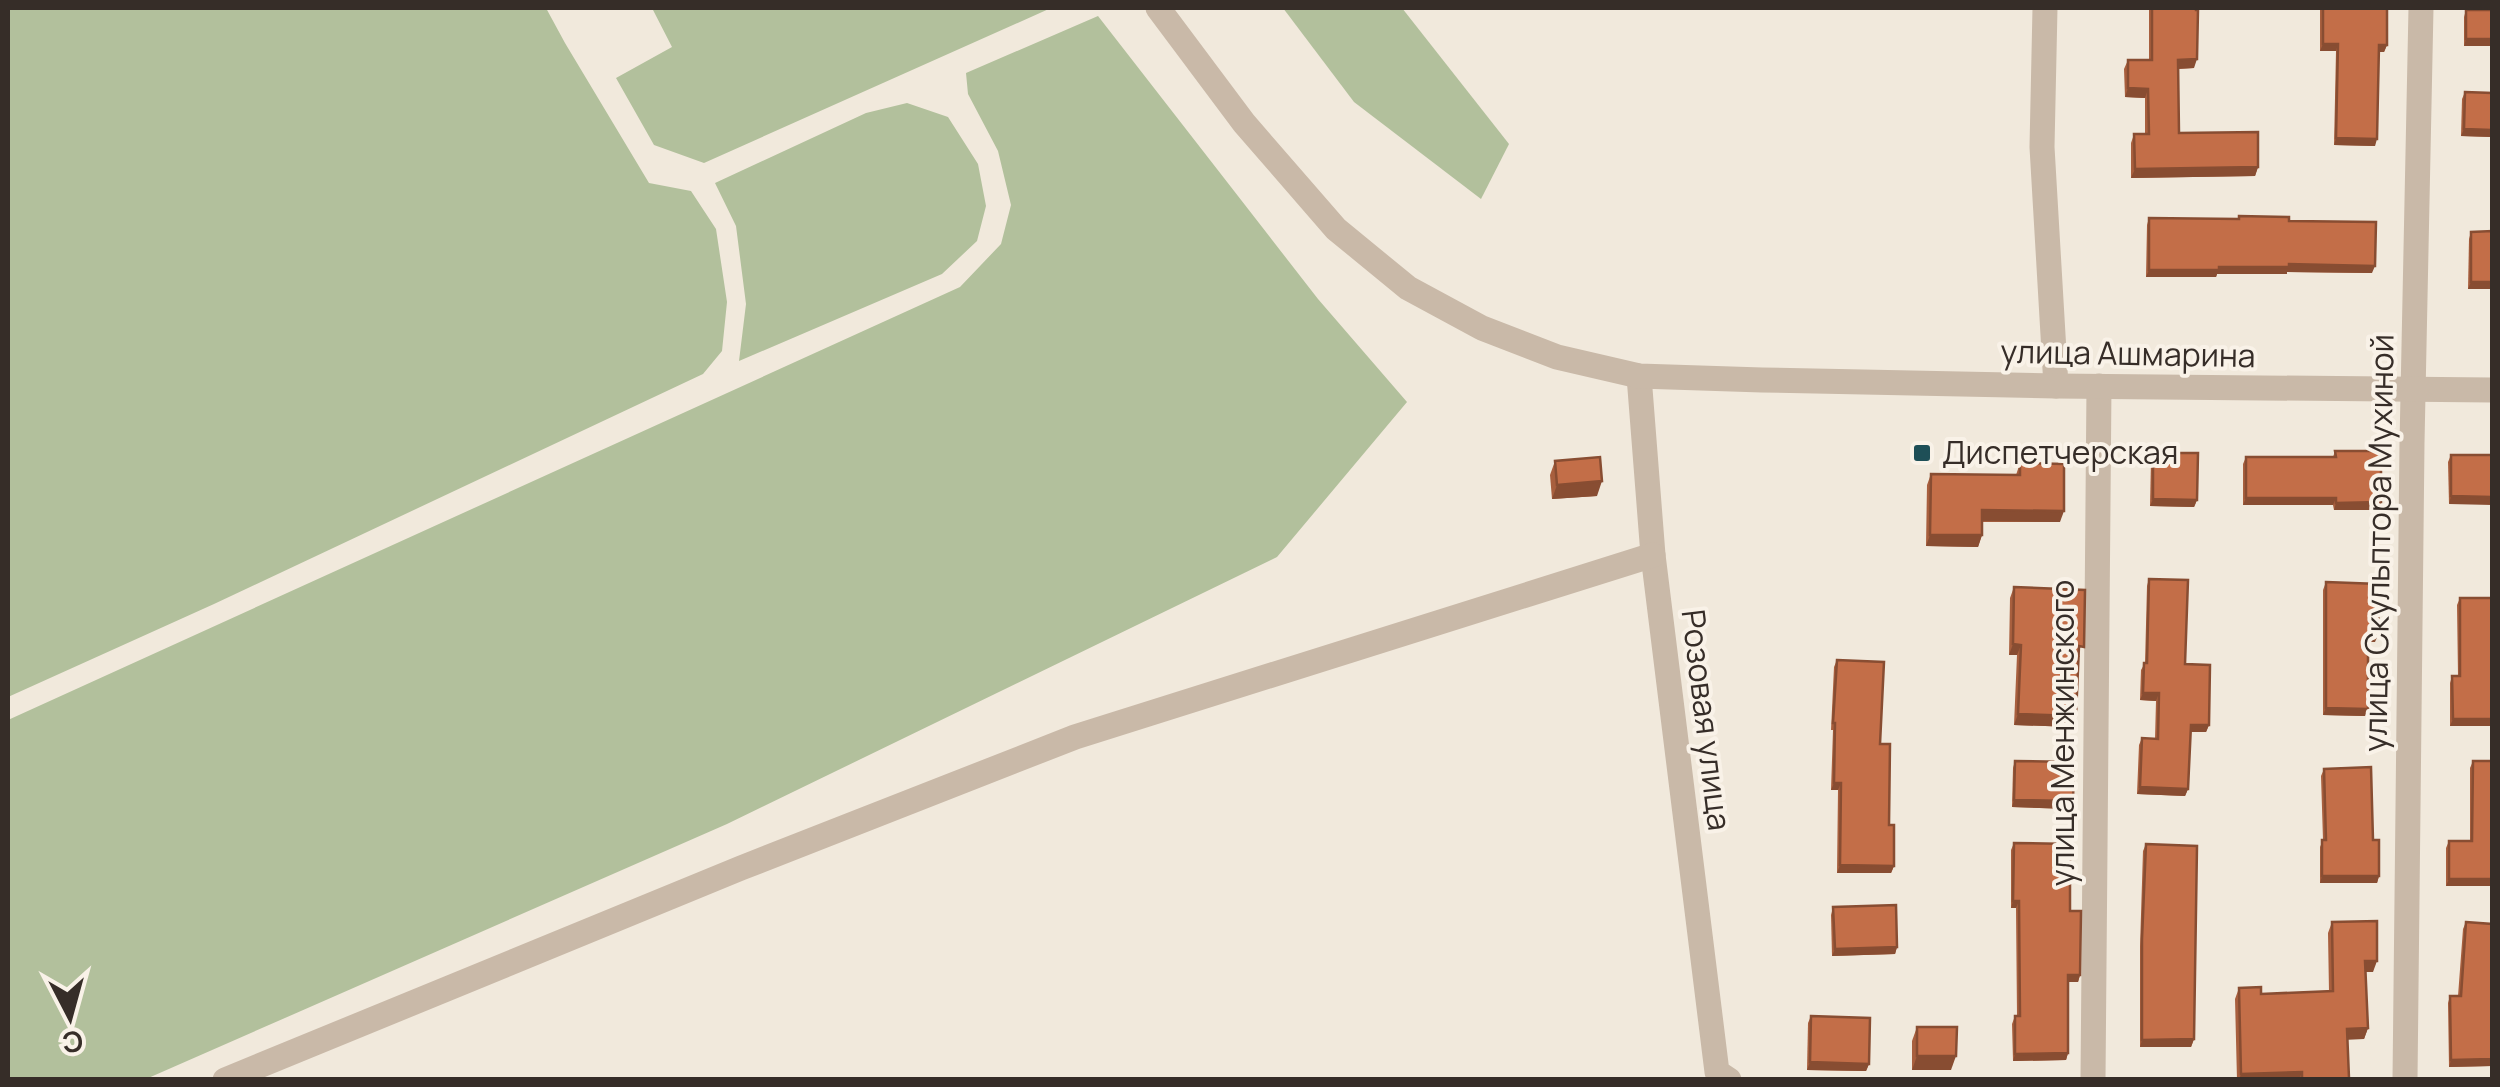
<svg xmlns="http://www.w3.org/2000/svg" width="2500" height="1087" font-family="Manrope,sans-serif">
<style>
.green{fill:#b2c09c}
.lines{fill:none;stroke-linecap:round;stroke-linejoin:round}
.minor{stroke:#c9b9a8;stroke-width:25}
.tertiary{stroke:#c9b9a8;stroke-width:25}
.wall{fill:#a85f3e}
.shaded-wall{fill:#884d32}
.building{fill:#c36e48;stroke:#884d32;stroke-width:2.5}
.poi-dot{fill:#1e4f57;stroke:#f9f2e8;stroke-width:4}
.labels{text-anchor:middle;stroke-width:8;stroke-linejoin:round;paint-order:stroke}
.street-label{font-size:32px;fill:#362d28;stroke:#f9f2e8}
.poi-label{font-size:32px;fill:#362d28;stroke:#f9f2e8;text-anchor:start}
</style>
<rect width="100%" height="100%" fill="#f1e9dc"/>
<!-- green -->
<g class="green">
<polygon points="8,8 546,8 565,43 649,183 691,191 716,229 727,302 722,351 703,374 214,604 8,697"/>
<polygon points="652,8 1051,8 704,163 654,145 616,78 672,47"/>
<polygon points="1283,8 1402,8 1509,144 1481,199 1354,102"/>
<polygon points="1098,16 1318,299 1407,402 1277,557 727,824 146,1079 8,1079 8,720 960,287 1001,244 1011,205 998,151 968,94 966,73"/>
<polygon points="907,103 948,117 978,164 986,206 977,241 942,274 739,361 746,304 736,226 715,183 866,113"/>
</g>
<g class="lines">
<!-- minor -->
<g class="minor">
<polyline points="2045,8 2042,147 2056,386"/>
<polyline points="1639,376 1653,555 1717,1072 1729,1080"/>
<polyline points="225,1080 741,868 1075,737 1653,555"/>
<polyline points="2093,1080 2099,386"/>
<polyline points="2405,1080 2412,443 2421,8"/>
</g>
<!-- tertiary -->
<polyline class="tertiary" points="1158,8 1244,123 1336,229 1408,288 1482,328 1557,357 1639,376 1762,380 2056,386 2492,390"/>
</g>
<!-- wall -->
<g class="wall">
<polygon points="2149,8 2196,8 2194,68 2178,69 2179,133 2258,167 2255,176 2131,178 2131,143 2134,134 2145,134 2145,98 2125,97 2124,69 2128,60 2149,60"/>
<polygon points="2320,8 2387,8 2387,45 2384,52 2379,52 2375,146 2334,145 2336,51 2320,51"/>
<polygon points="2466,10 2492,10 2492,46 2464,46 2464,17"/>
<polygon points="2465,92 2492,93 2492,137 2461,136 2462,99"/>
<polygon points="2239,216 2289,221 2372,273 2287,272 2287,274 2217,274 2216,277 2146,277 2147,225 2149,218 2238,219"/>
<polygon points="2492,231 2492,289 2468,289 2469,239 2471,232"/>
<polygon points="2335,451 2381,502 2379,510 2334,510 2333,505 2243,505 2243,464 2246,457 2333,457"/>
<polygon points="2153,453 2197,500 2194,507 2150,506 2151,460"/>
<polygon points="2451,455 2492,455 2449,504 2448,462"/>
<polygon points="1555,461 1597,496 1552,499 1550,475"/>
<polygon points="2020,463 2060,522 1982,522 1982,535 1978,547 1926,546 1927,485 1931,474 2016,475"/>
<polygon points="2149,579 2185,664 2209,725 2206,732 2191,732 2188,789 2185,796 2137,794 2139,745 2142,738 2155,739 2156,701 2140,700 2141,670 2145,663 2147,586"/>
<polygon points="2326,582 2375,642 2368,642 2365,716 2323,715 2323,590"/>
<polygon points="2014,587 2080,657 2078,657 2072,727 2014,725 2017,655 2009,655 2010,598"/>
<polygon points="2460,598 2492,598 2492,726 2450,726 2450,683 2452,676 2458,676 2457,605"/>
<polygon points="1837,660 1880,744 1894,866 1891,873 1837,873 1838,790 1831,790 1833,730 1831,730 1834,667"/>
<polygon points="2015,761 2070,809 2012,807 2013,768"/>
<polygon points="2473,761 2492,761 2492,884 2491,886 2446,886 2446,848 2449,841 2470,841 2470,768"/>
<polygon points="2324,769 2373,840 2379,876 2377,883 2320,883 2320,847 2323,840 2321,776"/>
<polygon points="2014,843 2070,911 2080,975 2078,982 2068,982 2068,1053 2066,1060 2013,1061 2012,1024 2015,1016 2017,1016 2016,908 2011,908 2011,850"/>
<polygon points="2146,844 2194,1039 2191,1047 2140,1047 2140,946 2143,851"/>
<polygon points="1833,907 1897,947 1895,954 1832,956 1831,915"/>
<polygon points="2332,922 2373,972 2366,972 2368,1028 2364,1039 2347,1039 2349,1080 2237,1080 2235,999 2239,988 2261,994 2329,992 2328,933"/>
<polygon points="2466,922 2492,1066 2449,1067 2448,1003 2450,996 2458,996 2463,929"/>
<polygon points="1811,1016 1869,1064 1866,1071 1807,1070 1808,1023"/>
<polygon points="1917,1027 1951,1070 1912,1070 1912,1041"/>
</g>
<!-- shaded-wall -->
<g class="shaded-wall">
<polygon points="2466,39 2492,39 2492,46 2464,46"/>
<polygon points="2323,44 2338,44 2336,51 2320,51"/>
<polygon points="2379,45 2387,45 2384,52 2377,52"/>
<polygon points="2197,59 2194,68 2175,69 2178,60"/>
<polygon points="2128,88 2148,89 2145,98 2125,97"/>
<polygon points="2464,129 2492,130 2492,137 2461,136"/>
<polygon points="2336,138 2377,139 2375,146 2334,145"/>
<polygon points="2258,167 2255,176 2131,178 2135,169"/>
<polygon points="2289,264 2375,266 2372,273 2287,272 2287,274 2217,274 2216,277 2146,277 2149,270"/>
<polygon points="2471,282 2492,282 2492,289 2468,289"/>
<polygon points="1602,481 1597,496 1552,499 1557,485"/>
<polygon points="2451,496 2492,497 2492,505 2449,504"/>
<polygon points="2246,498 2336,498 2333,505 2243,505"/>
<polygon points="2153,499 2197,500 2194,507 2150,506"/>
<polygon points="2381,502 2379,510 2334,510 2336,503"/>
<polygon points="1982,510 2064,511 2060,522 1978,521"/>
<polygon points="1930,535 1982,535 1978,547 1926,546"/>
<polygon points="2368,634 2378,635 2375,642 2365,642"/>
<polygon points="2013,644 2021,645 2017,655 2009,655"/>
<polygon points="2143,693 2159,693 2156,701 2140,700"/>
<polygon points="2326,708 2368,709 2365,716 2323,715"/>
<polygon points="2018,714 2076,716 2072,727 2014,725"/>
<polygon points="2453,719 2492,719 2492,726 2450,726"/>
<polygon points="2191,725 2209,725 2206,732 2188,732"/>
<polygon points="1834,783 1841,783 1838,790 1831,790"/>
<polygon points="2140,787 2188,789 2185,796 2137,794"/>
<polygon points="2014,800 2073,801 2070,809 2012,807"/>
<polygon points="1840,865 1894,866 1891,873 1837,873"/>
<polygon points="2322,876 2379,876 2377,883 2320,883"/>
<polygon points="2449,879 2492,879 2492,884 2491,886 2446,886"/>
<polygon points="2013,901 2019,901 2016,908 2011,908"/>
<polygon points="1897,947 1895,954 1832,956 1835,949"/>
<polygon points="2365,961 2377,961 2373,972 2362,972"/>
<polygon points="2068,975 2080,975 2078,982 2066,982"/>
<polygon points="2368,1028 2364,1039 2343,1040 2347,1029"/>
<polygon points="2194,1039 2191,1047 2140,1047 2142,1040"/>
<polygon points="2068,1053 2066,1060 2013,1061 2015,1054"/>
<polygon points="1917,1056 1956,1056 1951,1070 1912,1070"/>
<polygon points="2492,1059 2492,1066 2449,1067 2451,1060"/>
<polygon points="1810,1062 1869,1064 1866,1071 1807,1070"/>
<polygon points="2302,1072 2299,1080 2239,1080 2241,1074"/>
</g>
<!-- building -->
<g class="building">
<polygon points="2152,8 2196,8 2196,10 2198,10 2197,59 2178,60 2179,133 2258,132 2258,167 2135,169 2134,134 2149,134 2148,89 2128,88 2128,60 2152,60"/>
<polygon points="2323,8 2387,8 2387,45 2379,45 2377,139 2336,138 2338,44 2323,44"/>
<rect x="2466" y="10" width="26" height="29"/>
<polygon points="2465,92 2492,93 2492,130 2464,129"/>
<polygon points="2239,216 2289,217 2289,221 2376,222 2375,266 2289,264 2289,267 2219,267 2219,270 2149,270 2149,218 2239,219"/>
<polygon points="2492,231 2492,282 2471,282 2471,232"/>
<polygon points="2335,451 2381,451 2381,502 2336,503 2336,498 2246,498 2246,457 2336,457"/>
<polygon points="2153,453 2198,453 2197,500 2153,499"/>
<polygon points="2451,455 2492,455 2492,497 2451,496"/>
<polygon points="1600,457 1602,481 1557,485 1555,461"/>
<polygon points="2020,463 2064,464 2064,511 1982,510 1982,535 1930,535 1931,474 2020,475"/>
<polygon points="2149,579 2188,580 2185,664 2210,665 2209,725 2191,725 2188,789 2140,787 2142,738 2158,739 2159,693 2143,693 2144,663 2147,663"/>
<polygon points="2326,582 2379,584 2378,635 2368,634 2368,709 2326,708"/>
<polygon points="2014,587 2085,590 2084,647 2079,646 2076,716 2018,714 2021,645 2013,644"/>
<polygon points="2460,598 2492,598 2492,719 2453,719 2452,676 2460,676"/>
<polygon points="1837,660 1884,662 1880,744 1890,744 1889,825 1894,825 1894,866 1840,865 1841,783 1834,783 1835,723 1833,723"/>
<polygon points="2015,761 2074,762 2073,801 2014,800"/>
<polygon points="2473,761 2492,761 2492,879 2449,879 2449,841 2472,841"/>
<polygon points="2371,767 2373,840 2379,840 2379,876 2322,876 2322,840 2326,840 2324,769"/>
<polygon points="2014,843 2070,844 2070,911 2081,911 2080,975 2068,975 2068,1053 2015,1054 2015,1016 2020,1016 2019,901 2013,901"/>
<polygon points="2146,844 2197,846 2194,1039 2142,1040 2142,939"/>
<polygon points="1896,905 1897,947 1835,949 1833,907"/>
<polygon points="2377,921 2377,961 2365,961 2368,1028 2347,1029 2349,1078 2302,1080 2302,1072 2241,1074 2239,988 2261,987 2261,994 2333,991 2332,922"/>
<polygon points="2466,922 2492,924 2492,1059 2451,1060 2450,996 2461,996"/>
<polygon points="1811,1016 1870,1018 1869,1064 1810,1062"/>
<polygon points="1917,1027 1957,1027 1956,1056 1917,1056"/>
</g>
<!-- markers -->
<rect class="poi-dot" x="1912" y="443" width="20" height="20" rx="5"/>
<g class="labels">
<!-- street labels -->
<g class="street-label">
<text transform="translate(2128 354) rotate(1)" y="11">улица Ашмарина</text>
<text transform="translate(2379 543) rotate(-89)" y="11">улица Скульптора Мухиной</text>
<text transform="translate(1706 720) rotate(83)" y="11">Розовая улица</text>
<text transform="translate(2063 733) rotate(-90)" y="11">улица Менжинского</text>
</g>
<!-- poi labels -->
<g class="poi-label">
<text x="1942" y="464">Диспетчерская</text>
</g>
</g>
<!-- border -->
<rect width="2500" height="1087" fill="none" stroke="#362d28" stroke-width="20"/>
<!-- north arrow -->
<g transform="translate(70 1017) rotate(174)" stroke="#f9f2e8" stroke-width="8" paint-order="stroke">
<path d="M0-8L18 38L0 25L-18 38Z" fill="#362d28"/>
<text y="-15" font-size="28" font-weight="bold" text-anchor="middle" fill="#362d28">С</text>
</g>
</svg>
